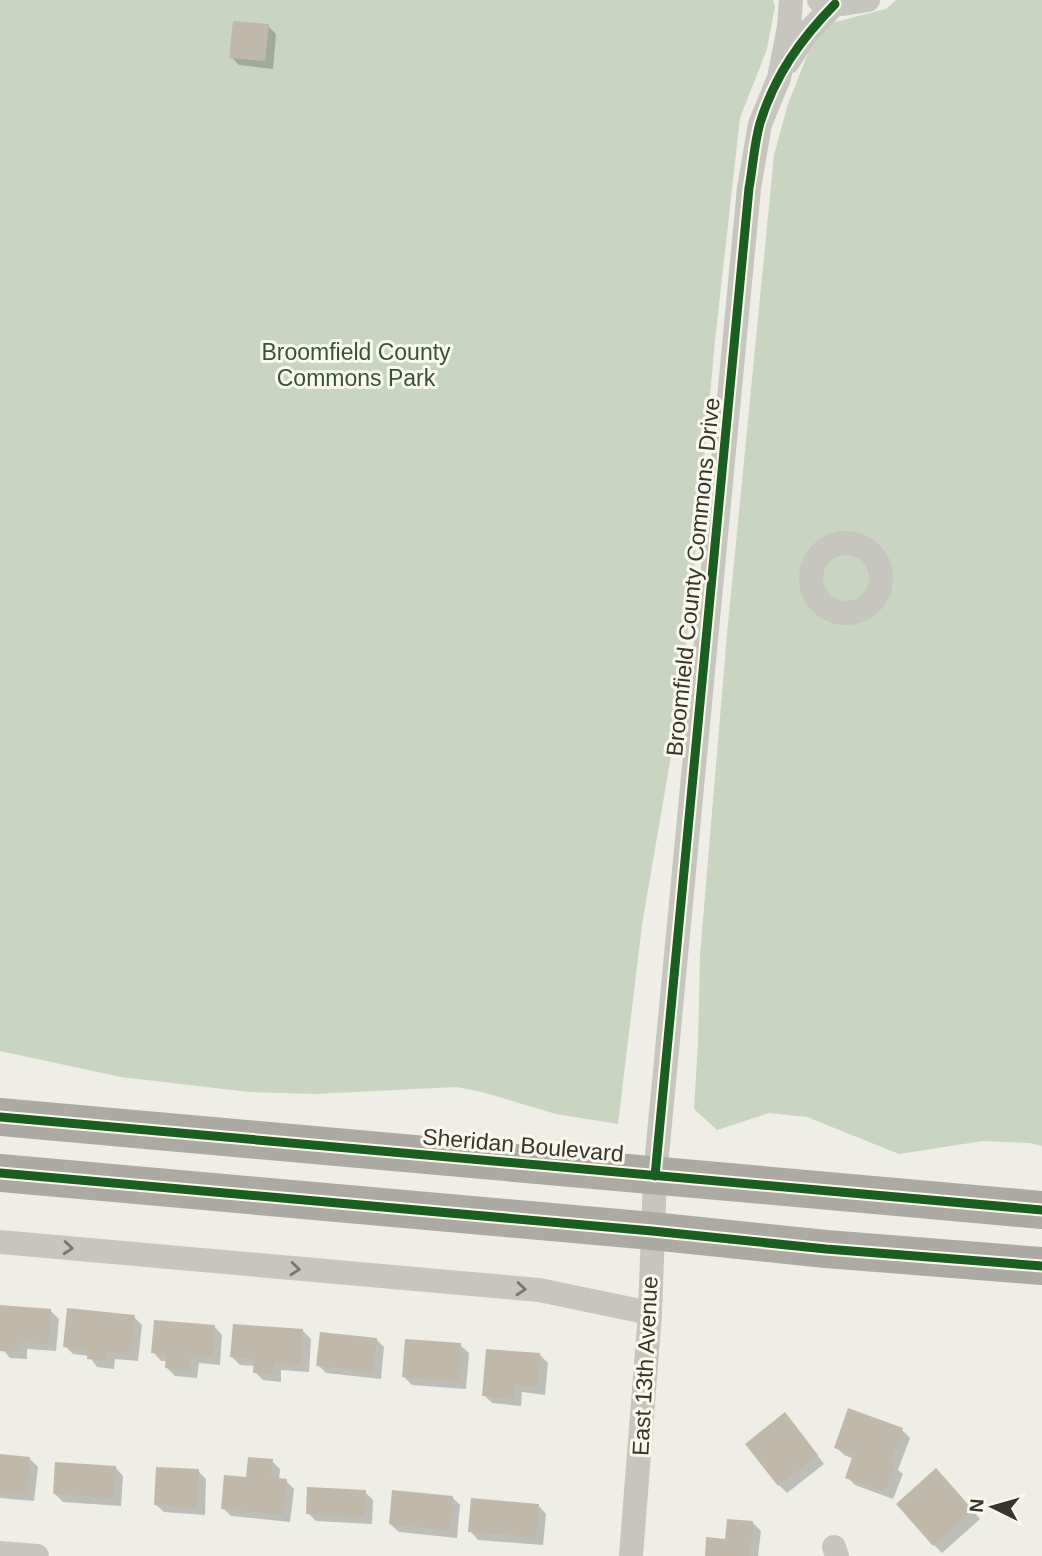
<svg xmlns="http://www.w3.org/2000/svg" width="1042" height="1556" font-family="Helvetica,sans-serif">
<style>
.green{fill:#c9d5c1}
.shadow{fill:#0003}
.building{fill:#c0b9a9}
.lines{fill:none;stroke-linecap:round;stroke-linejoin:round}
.minor{stroke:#c7c6be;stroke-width:24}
.primary{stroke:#acaaa3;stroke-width:38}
.cycleway-casing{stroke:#f9f9ee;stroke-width:13}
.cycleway{stroke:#1b5e20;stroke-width:9}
.oneway{stroke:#78766e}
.labels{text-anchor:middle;stroke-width:6;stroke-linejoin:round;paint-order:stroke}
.park-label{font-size:23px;fill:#395432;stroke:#f9f9ee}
.street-label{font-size:23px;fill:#38352c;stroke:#f9f9ee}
</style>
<rect width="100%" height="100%" fill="#eeeee6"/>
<!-- green -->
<g class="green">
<polygon points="0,0 773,0 775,6 767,49 740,118 715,341 689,621 673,744 642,925 618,1124 556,1114 482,1092 456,1087 316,1094 249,1092 121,1077 0,1051"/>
<polygon points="896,0 1042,0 1042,1146 1030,1143 983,1141 899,1154 807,1117 769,1113 717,1130 694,1109 698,1044 700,955 727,634 774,155 788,104 812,43 831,23 886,9"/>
</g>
<!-- shadow -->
<g class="shadow">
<polygon points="268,26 276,34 273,69 239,65 231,57"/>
<polygon points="0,1307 50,1310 59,1319 56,1351 27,1349 27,1359 10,1358 0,1346"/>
<polygon points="134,1317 142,1325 138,1361 115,1359 114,1369 97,1367 89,1356 73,1354 65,1346"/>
<polygon points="214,1326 222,1335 220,1365 199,1363 197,1378 175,1376 167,1368 168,1361 161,1361 153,1352"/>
<polygon points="302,1330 311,1339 309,1372 281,1370 281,1382 263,1380 255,1372 255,1366 240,1365 232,1357"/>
<polygon points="376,1339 384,1347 381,1379 326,1373 318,1365"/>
<polygon points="460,1345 469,1353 466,1389 412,1385 404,1377"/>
<polygon points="540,1355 548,1363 545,1395 522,1392 521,1406 492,1403 484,1395"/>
<polygon points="793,1423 824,1464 787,1493 779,1485"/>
<polygon points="902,1430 910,1438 898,1470 903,1474 893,1499 855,1485 847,1477 854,1459 844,1455 836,1447"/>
<polygon points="0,1456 30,1459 38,1467 34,1501 0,1498"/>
<polygon points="272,1461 280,1469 279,1480 286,1481 294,1489 290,1522 231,1516 223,1508 247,1479"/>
<polygon points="115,1467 123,1476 121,1506 63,1502 55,1494"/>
<polygon points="198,1471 206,1479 205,1515 164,1512 155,1504"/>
<polygon points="944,1478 980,1519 942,1553 934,1545"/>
<polygon points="365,1492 373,1500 372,1524 316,1521 308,1513"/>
<polygon points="452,1497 460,1505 457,1538 399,1532 390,1524"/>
<polygon points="538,1505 546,1514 543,1545 478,1540 470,1531"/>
<polygon points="753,1523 761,1531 758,1556 706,1556"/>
</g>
<!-- building -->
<g class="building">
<polygon points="233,21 269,24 265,61 229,58"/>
<polygon points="0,1305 51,1309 48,1344 20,1342 19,1352 0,1351"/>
<polygon points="67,1308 135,1315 131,1354 107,1352 106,1361 87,1359 88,1350 63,1347"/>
<polygon points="154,1320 215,1325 213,1357 191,1356 190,1370 165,1368 166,1354 151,1353"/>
<polygon points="233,1324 303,1329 301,1365 274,1363 273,1374 253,1373 254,1359 230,1357"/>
<polygon points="320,1332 377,1338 373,1372 316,1366"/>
<polygon points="405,1339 461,1343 459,1381 402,1377"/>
<polygon points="486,1349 540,1353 538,1387 514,1385 513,1399 482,1396"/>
<polygon points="848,1408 903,1428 890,1462 896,1464 885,1492 845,1478 853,1455 834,1448"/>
<polygon points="785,1412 818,1455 778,1486 745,1444"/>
<polygon points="0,1454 30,1457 27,1494 0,1492"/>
<polygon points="248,1457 273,1459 271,1477 287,1479 283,1515 221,1509 224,1475 246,1477"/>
<polygon points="55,1462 116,1466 113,1498 53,1494"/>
<polygon points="156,1467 199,1469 197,1508 154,1505"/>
<polygon points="936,1468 973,1510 933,1546 896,1504"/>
<polygon points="307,1487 366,1490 364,1517 306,1514"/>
<polygon points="392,1490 453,1496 450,1531 389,1524"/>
<polygon points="471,1498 539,1504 536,1537 468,1532"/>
<polygon points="727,1519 753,1521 750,1556 705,1556 706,1537 725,1539"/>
</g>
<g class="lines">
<!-- minor -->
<g class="minor">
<polyline points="819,0 843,4 868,0"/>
<polyline points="788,62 805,35 835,4"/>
<circle cx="846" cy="578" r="35"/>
<polyline points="0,1242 539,1290 650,1313"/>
<polyline points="834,1547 837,1556"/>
<polyline points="0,1553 37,1556"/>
<polyline points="631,1556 650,1313 655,1176 749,188 760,124 779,78 789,27 791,0"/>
</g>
<!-- primary -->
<g class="primary">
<polyline points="0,1117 1042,1210"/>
<polyline points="0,1173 652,1231 826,1249 1042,1266"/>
</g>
<defs>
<g id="cycleway">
<polyline points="0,1117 1042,1210"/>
<polyline points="0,1173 652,1231 826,1249 1042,1266"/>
<path d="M655,1176l94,-988c4,-21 5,-44 11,-65 15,-48 40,-83 75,-119"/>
</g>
</defs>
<!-- cycleway casing -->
<use href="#cycleway" class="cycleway-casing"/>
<!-- cycleway -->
<use href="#cycleway" class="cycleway"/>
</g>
<!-- one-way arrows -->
<defs><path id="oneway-chevron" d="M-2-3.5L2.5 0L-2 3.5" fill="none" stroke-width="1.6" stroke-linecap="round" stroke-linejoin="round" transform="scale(1.75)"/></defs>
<g class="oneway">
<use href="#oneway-chevron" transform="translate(68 1248) rotate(5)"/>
<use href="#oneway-chevron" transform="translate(295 1269) rotate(5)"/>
<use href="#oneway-chevron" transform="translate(521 1289) rotate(5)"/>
</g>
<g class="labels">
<!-- park labels -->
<g class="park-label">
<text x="356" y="360">Broomfield County<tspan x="356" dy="26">Commons Park</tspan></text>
</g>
<!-- street labels -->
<g class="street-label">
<text transform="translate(693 577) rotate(-84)" y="8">Broomfield County Commons Drive</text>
<text transform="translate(523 1145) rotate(5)" y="8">Sheridan Boulevard</text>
<text transform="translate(645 1366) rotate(-87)" y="8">East 13th Avenue</text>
</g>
</g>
<!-- north arrow -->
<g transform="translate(993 1507) rotate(275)" stroke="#f9f9ee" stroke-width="5" paint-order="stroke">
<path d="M0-5L12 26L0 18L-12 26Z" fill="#38352c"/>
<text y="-10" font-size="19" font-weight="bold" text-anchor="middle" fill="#38352c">N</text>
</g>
</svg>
